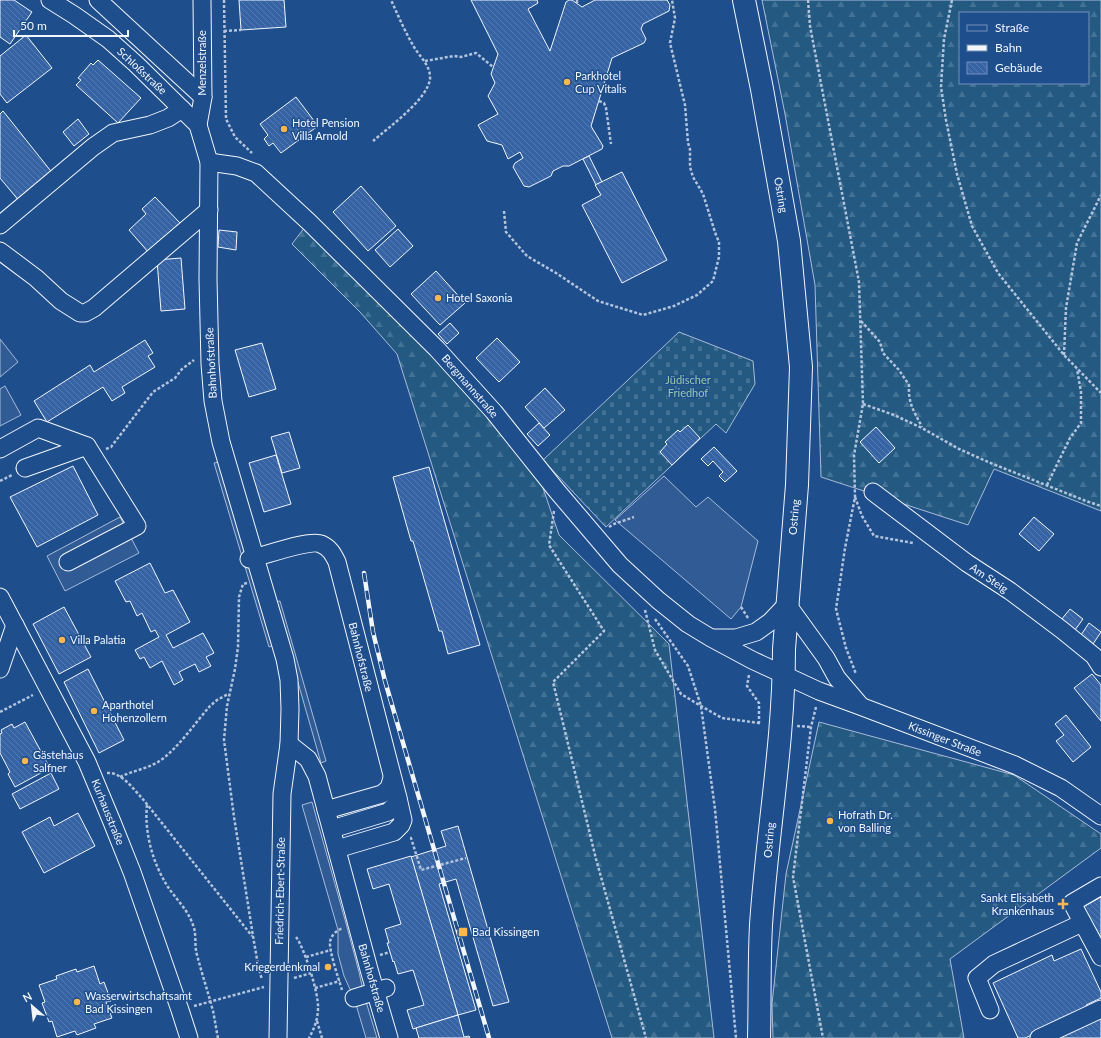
<svg xmlns="http://www.w3.org/2000/svg" width="1101" height="1038" font-family="Lato,sans-serif">
<style>
.forest{fill:url(#forest-firs);stroke:#a8bbd7;fill-rule:evenodd}
.cemetery{fill:url(#cemetery-stones);stroke:#a8bbd7}
.parking{fill:#305b95;stroke:#a8bbd7}
.building{fill:url(#building-back-hatch);stroke:#f2f6ff}
.lines{fill:none;stroke-linecap:round;stroke-linejoin:round}
.minor-casing{stroke:#f2f6ff;stroke-width:19}
.major-casing{stroke:#f2f6ff;stroke-width:24}
.path{stroke:#b3c4dc;stroke-width:2.5;stroke-dasharray:3 2;stroke-linecap:butt}
.minor{stroke:#1f4e8c;stroke-width:17}
.major{stroke:#1f4e8c;stroke-width:22}
.rail-casing{stroke:#f2f6ff;stroke-width:4.5}
.rail{stroke:#1f4e8c;stroke-width:3;stroke-dasharray:9;stroke-linecap:butt}
.poi-dot{fill:#ffb74d;stroke:#1f4e8c;stroke-width:1.5}
.labels{text-anchor:middle;stroke-width:3;stroke-linejoin:round;paint-order:stroke}
.street-label{font-size:11px;fill:#f2f6ff;stroke:#1f4e8c}
.poi-label{font-size:11px;fill:#f2f6ff;stroke:#1f4e8c;text-anchor:start}
.park-label{font-size:11px;fill:#97c8a6;stroke:#1f4e8c}
</style>
<defs>
<pattern id="forest-firs" width="22" height="20" patternUnits="userSpaceOnUse"><rect width="22" height="20" fill="#245a82"/><path d="M5 1l3.5 6h-7zM16 11l3.5 6h-7z" fill="#447295"/></pattern>
<pattern id="cemetery-stones" width="16" height="16" patternUnits="userSpaceOnUse"><rect width="16" height="16" fill="#245a82"/><path d="M2 7V4a2 2 0 0 1 4 0v3zM10 15v-3a2 2 0 0 1 4 0v3z" fill="#447295"/></pattern>
<pattern id="building-back-hatch" width="6" height="6" patternUnits="userSpaceOnUse"><rect width="6" height="6" fill="#3563a3"/><path d="M-1 5l2 2M0 0l6 6M5-1l2 2" fill="none" stroke="#537ab1"/></pattern>
</defs>
<rect width="100%" height="100%" fill="#1f4e8c"/>
<!-- forest -->
<g class="forest">
<path d="M762,0h339v511l-107,-42 -26,56 -147,-48 -6,-192 -30,-171zM960,13h128v70h-128z"/>
<polygon points="305,227 436,356 541,482 559,535 669,644 714,1038 612,1038 397,354 360,312 292,244"/>
<polygon points="819,722 1014,775 1101,834 1101,848 950,959 964,1038 773,1038 772,1004 786,874"/>
</g>
<!-- cemetery -->
<polygon class="cemetery" points="679,332 753,361 755,384 726,433 716,424 606,527 543,460"/>
<!-- parking -->
<g class="parking">
<polygon points="0,339 18,362 0,377"/>
<polygon points="5,386 21,415 0,426 0,389"/>
<polygon points="219,462 274,645 269,647 214,463"/>
<polygon points="664,476 696,507 708,497 758,541 741,607 731,619 615,520"/>
<polygon points="120,517 139,553 65,591 47,556"/>
<polygon points="280,601 326,761 321,763 275,602"/>
<polygon points="312,802 347,927 359,972 364,995 377,1038 366,1038 354,998 344,976 338,954 338,930 302,805"/>
</g>
<!-- building -->
<g class="building">
<polygon points="0,0 14,0 32,12 10,44 0,37"/>
<polygon points="239,0 284,0 286,27 241,30"/>
<polygon points="471,0 537,0 538,3 528,9 550,51 566,2 569,0 572,0 582,7 595,0 667,0 670,5 669,11 643,24 641,29 646,39 644,43 612,58 591,126 603,146 602,149 569,166 563,166 553,171 551,176 529,187 524,186 513,167 515,163 523,158 520,152 508,159 502,145 487,141 478,125 498,114 488,96 495,83 491,74 498,54"/>
<polygon points="26,35 52,68 7,103 0,94 0,56"/>
<polygon points="98,60 141,98 118,123 76,85 81,80 78,78 91,63 93,65"/>
<polygon points="296,97 318,126 281,153 273,143 269,146 264,139 268,135 260,124"/>
<polygon points="3,111 54,175 20,202 0,178 0,114"/>
<polygon points="78,119 89,134 74,146 63,132"/>
<polygon points="589,156 602,182 596,185 583,159"/>
<polygon points="622,172 667,260 622,283 582,205 601,195 595,185"/>
<polygon points="361,186 396,226 368,251 333,212"/>
<polygon points="155,197 181,224 149,253 129,230 146,214 142,209"/>
<polygon points="398,229 413,246 390,267 375,250"/>
<polygon points="219,230 237,232 236,250 218,247"/>
<polygon points="181,258 185,309 161,311 157,260"/>
<polygon points="436,271 465,303 440,325 411,294"/>
<polygon points="450,323 459,333 447,344 438,334"/>
<polygon points="497,338 520,362 499,382 476,358"/>
<polygon points="145,340 153,353 148,356 155,367 122,387 125,393 112,401 103,387 47,422 34,401 90,365 94,372"/>
<polygon points="262,343 276,389 249,397 235,350"/>
<polygon points="545,388 565,410 544,428 525,407"/>
<polygon points="539,423 550,435 538,446 527,434"/>
<polygon points="688,425 700,438 672,465 660,452 667,444 665,442 678,430 680,432"/>
<polygon points="876,427 895,448 879,463 860,442"/>
<polygon points="289,432 300,468 282,473 271,437"/>
<polygon points="714,447 737,471 725,482 719,476 723,472 713,461 708,466 701,459"/>
<polygon points="276,455 291,504 264,512 249,463"/>
<polygon points="73,466 98,515 37,547 10,497"/>
<polygon points="429,467 480,645 448,654 442,631 439,631 413,541 411,541 393,477"/>
<polygon points="1034,517 1054,534 1039,551 1019,534"/>
<polygon points="150,563 165,593 173,590 190,622 166,635 173,648 203,633 214,653 206,657 211,666 199,672 195,664 179,672 183,680 174,685 162,661 150,668 144,657 140,659 135,650 159,637 155,630 151,632 142,613 137,616 130,601 126,602 115,581"/>
<polygon points="64,607 91,657 59,674 33,624"/>
<polygon points="1070,609 1083,619 1075,630 1061,620"/>
<polygon points="1089,623 1101,632 1093,644 1081,635"/>
<polygon points="88,669 124,740 99,753 64,682"/>
<polygon points="1092,674 1101,685 1101,721 1074,688"/>
<polygon points="1066,715 1091,747 1073,762 1056,741 1064,735 1055,724"/>
<polygon points="25,722 50,768 15,787 8,774 10,772 0,753 0,734 2,733 1,730 12,724 14,728"/>
<polygon points="51,773 59,789 20,809 12,794"/>
<polygon points="78,813 95,846 44,873 22,832 50,817 54,826"/>
<polygon points="458,826 509,1002 493,1006 456,879 439,884 476,1010 458,1015 411,857 446,846 441,831"/>
<polygon points="411,856 458,1015 413,1029 407,1010 424,1005 413,970 398,974 394,961 393,962 390,952 387,943 389,943 385,929 401,924 389,884 373,889 367,869"/>
<polygon points="1101,897 1101,938 1083,907"/>
<polygon points="1081,949 1101,992 1101,998 1086,1005 1093,1019 1039,1032 1025,1038 1018,1038 993,983 1052,955 1054,961"/>
<polygon points="94,966 100,984 104,982 111,1001 106,1002 112,1018 94,1024 96,1028 77,1035 75,1031 57,1037 52,1021 49,1022 42,1003 45,1002 39,985 57,979 56,976 76,969 77,972"/>
<polygon points="458,1015 464,1037 469,1036 470,1038 419,1038 416,1028"/>
<polygon points="1101,1015 1101,1038 1054,1038"/>
</g>
<g class="lines">
<defs>
<g id="minor">
<polyline points="50,0 74,15 108,39 136,64 198,125 209,162 208,279 210,364 213,401 221,442 285,659 289,680 290,709 289,744 282,794 278,1038"/>
<polyline points="98,0 203,97"/>
<polyline points="198,125 203,97 202,0"/>
<polyline points="209,162 237,166 256,173 309,222 437,349 494,412 557,491 620,565 658,600 688,624 711,638 752,660 819,691 860,706 1015,765 1061,788 1101,816"/>
<polyline points="0,225 93,147 113,133 150,125 168,118 182,109"/>
<polyline points="0,251 36,278 61,301 80,313 85,313 94,308 209,210"/>
<polyline points="0,449 38,428 87,446 137,526 68,562"/>
<polyline points="25,468 87,446"/>
<polyline points="873,492 967,563 1010,591 1062,630 1094,656 1101,667"/>
<path d="M249,559c15,-3 61,-20 72,-15 9,4 12,10 16,18l61,236 5,22 -2,5 -7,7 -57,17"/>
<polyline points="0,597 87,762 112,822 132,872 180,1010 189,1038"/>
<polyline points="713,638 736,638 756,632 770,622 787,604 826,658 837,678 860,705"/>
<polyline points="0,669 15,625"/>
<polyline points="289,744 308,759 317,776 370,973 389,1038"/>
<polyline points="326,810 382,794 389,788 392,778"/>
<polyline points="332,829 388,812 394,806 398,798"/>
<polyline points="1101,886 1072,903 1101,957"/>
<polyline points="354,998 386,988"/>
<polyline points="990,1010 977,978 994,964 1082,923"/>
<polyline points="1039,1038 1101,1009"/>
</g>
<path id="major" d="M744,0l18,89 27,152 12,126 -4,118 -13,164c0,93 -17,184 -23,276 -2,38 -1,76 -2,113"/>
</defs>
<!-- minor casing -->
<use href="#minor" class="minor-casing"/>
<!-- major casing -->
<use href="#major" class="major-casing"/>
<!-- path -->
<g class="path">
<polyline points="224,0 226,119 235,137 252,153"/>
<polyline points="577,0 577,4"/>
<polyline points="808,0 810,26 859,282 863,404 854,455 855,497 845,548 836,609 846,648 856,674"/>
<polyline points="952,0 944,39 941,87 946,120 957,174 972,226 998,273 1064,355 1101,393"/>
<polyline points="224,31 241,30"/>
<polyline points="425,61 454,56 461,57 476,53 493,67"/>
<polyline points="599,101 604,103 606,108 611,144"/>
<path d="M373,141c16,-14 54,-41 57,-62 1,-13 -10,-22 -16,-32 -9,-15 -16,-32 -23,-47"/>
<polyline points="504,211 506,232 527,256 556,273 598,301 643,315 674,306 697,295 713,281 719,257 719,242 716,235 714,229 703,194 693,177 690,167 690,149 688,143 685,105 670,43 675,18 672,0"/>
<path d="M861,321l19,21 3,11 16,17 10,15c-1,19 5,26 13,42"/>
<polyline points="1064,355 1066,308 1077,243 1101,195"/>
<polyline points="863,404 894,415 922,428 959,449 993,464 1086,501 1101,506"/>
<polyline points="106,449 111,447 153,392 175,378 182,369 194,360"/>
<polyline points="0,481 12,475"/>
<polyline points="1047,485 1070,438 1081,423 1081,392 1077,369"/>
<polyline points="855,497 862,516 874,536 913,543"/>
<polyline points="554,511 549,545 604,631 553,682 596,859 646,1038"/>
<polyline points="609,527 614,524 634,517"/>
<polyline points="247,583 243,584 239,597 238,647 235,669 227,706 224,740 234,817 247,898 253,936 258,965 262,980"/>
<polyline points="741,607 748,618"/>
<polyline points="645,610 655,650 681,694 701,706 722,718 759,723"/>
<polyline points="655,619 688,666 701,706 715,809 736,1038"/>
<polyline points="749,675 747,686 759,703 759,723 761,723"/>
<polyline points="816,707 811,727 793,877 823,1038"/>
<polyline points="0,712 33,695"/>
<polyline points="797,726 811,727"/>
<path d="M107,773c15,-1 26,16 35,25l110,138"/>
<path d="M120,777c12,-6 26,-8 38,-15 19,-12 37,-39 52,-56l7,-6 11,-6"/>
<path d="M147,805c-3,27 6,59 21,82 8,12 20,23 25,38 4,10 1,20 4,30 5,19 11,37 16,56 2,9 3,18 5,27"/>
<polyline points="410,838 411,838 421,870 466,858"/>
<path d="M296,937c8,10 23,57 22,71 0,11 -4,21 -9,30"/>
<polyline points="380,955 390,952"/>
<polyline points="306,957 331,950"/>
<polyline points="294,978 311,973"/>
<polyline points="315,988 340,981"/>
<path d="M342,990c-3,-10 -13,-39 -12,-48 1,-7 7,-12 13,-14"/>
<polyline points="194,1006 264,987"/>
<polyline points="317,1021 322,1038"/>
</g>
<!-- minor -->
<use href="#minor" class="minor"/>
<!-- major -->
<use href="#major" class="major"/>
<defs>
<polyline id="rail" points="364,573 373,632 385,681 489,1038"/>
</defs>
<!-- rail casing -->
<use href="#rail" class="rail-casing"/>
<!-- rail -->
<use href="#rail" class="rail"/>
</g>
<!-- markers -->
<g class="poi-dot">
<circle cx="567" cy="82" r="4"/>
<circle cx="284" cy="129" r="4"/>
<circle cx="438" cy="298" r="4"/>
<circle cx="62" cy="640" r="4"/>
<circle cx="94" cy="711" r="4"/>
<circle cx="25" cy="761" r="4"/>
<circle cx="830" cy="821" r="4"/>
<path d="M1061 898h4v4h4v4h-4v4h-4v-4h-4v-4h4z"/>
<rect x="458" y="927" width="10" height="10" rx="2"/>
<circle cx="328" cy="967" r="4"/>
<circle cx="77" cy="1002" r="4"/>
</g>
<g class="labels">
<!-- street labels -->
<g class="street-label">
<text transform="translate(202 63) rotate(-90)" y="4">Menzelstraße</text>
<text transform="translate(142 71) rotate(43)" y="4">Schloßstraße</text>
<text transform="translate(781 195) rotate(80)" y="4">Ostring</text>
<text transform="translate(211 363) rotate(-93)" y="4">Bahnhofstraße</text>
<text transform="translate(470 386) rotate(49)" y="4">Bergmannstraße</text>
<text transform="translate(794 517) rotate(-85)" y="4">Ostring</text>
<text transform="translate(989 578) rotate(34)" y="4">Am Steig</text>
<text transform="translate(361 657) rotate(76)" y="4">Bahnhofstraße</text>
<text transform="translate(945 739) rotate(21)" y="4">Kissinger Straße</text>
<text transform="translate(108 812) rotate(68)" y="4">Kurhausstraße</text>
<text transform="translate(769 840) rotate(-85)" y="4">Ostring</text>
<text transform="translate(280 891) rotate(-89)" y="4">Friedrich-Ebert-Straße</text>
<text transform="translate(372 978) rotate(74)" y="4">Bahnhofstraße</text>
</g>
<!-- poi labels -->
<g class="poi-label">
<text x="575" y="80">Parkhotel<tspan x="575" dy="13">Cup Vitalis</tspan></text>
<text x="292" y="127">Hotel Pension<tspan x="292" dy="13">Villa Arnold</tspan></text>
<text x="446" y="302">Hotel Saxonia</text>
<text x="70" y="644">Villa Palatia</text>
<text x="102" y="709">Aparthotel<tspan x="102" dy="13">Hohenzollern</tspan></text>
<text x="33" y="759">Gästehaus<tspan x="33" dy="13">Salfner</tspan></text>
<text x="838" y="819">Hofrath Dr.<tspan x="838" dy="13">von Balling</tspan></text>
<text x="1054" y="902" text-anchor="end">Sankt Elisabeth<tspan x="1054" dy="13">Krankenhaus</tspan></text>
<text x="472" y="936">Bad Kissingen</text>
<text x="320" y="971" text-anchor="end">Kriegerdenkmal</text>
<text x="85" y="1000">Wasserwirtschaftsamt<tspan x="85" dy="13">Bad Kissingen</tspan></text>
</g>
<!-- park labels -->
<g class="park-label">
<text x="688" y="384">Jüdischer<tspan x="688" dy="13">Friedhof</tspan></text>
</g>
</g>
<!-- legend -->
<rect x="959" y="12" width="130" height="72" fill="#1f4e8c" stroke="#7391ba"/>
<rect x="967" y="25" width="20" height="6" fill="#1f4e8c" stroke="#7391ba"/>
<text x="995" y="32" font-size="12" fill="#f2f6ff">Straße</text>
<rect x="967" y="45" width="20" height="6" fill="#f2f6ff" stroke="#7391ba"/>
<text x="995" y="52" font-size="12" fill="#f2f6ff">Bahn</text>
<rect x="967" y="62" width="20" height="12" fill="url(#building-back-hatch)" stroke="#7391ba"/>
<text x="995" y="72" font-size="12" fill="#f2f6ff">Gebäude</text>
<!-- north arrow -->
<g transform="translate(32 1006) rotate(332)" stroke="#1f4e8c" stroke-width="3" paint-order="stroke">
<path d="M0-3L7 15L0 10L-7 15Z" fill="#f2f6ff"/>
<text y="-6" font-size="11" font-weight="bold" text-anchor="middle" fill="#f2f6ff">N</text>
</g>
<!-- scale -->
<path d="M14 30v6h114v-6" fill="none" stroke="#f2f6ff" stroke-width="2"/>
<text x="20" y="30" font-size="12" fill="#f2f6ff" stroke="#1f4e8c" stroke-width="3" paint-order="stroke">50 m</text>
</svg>
